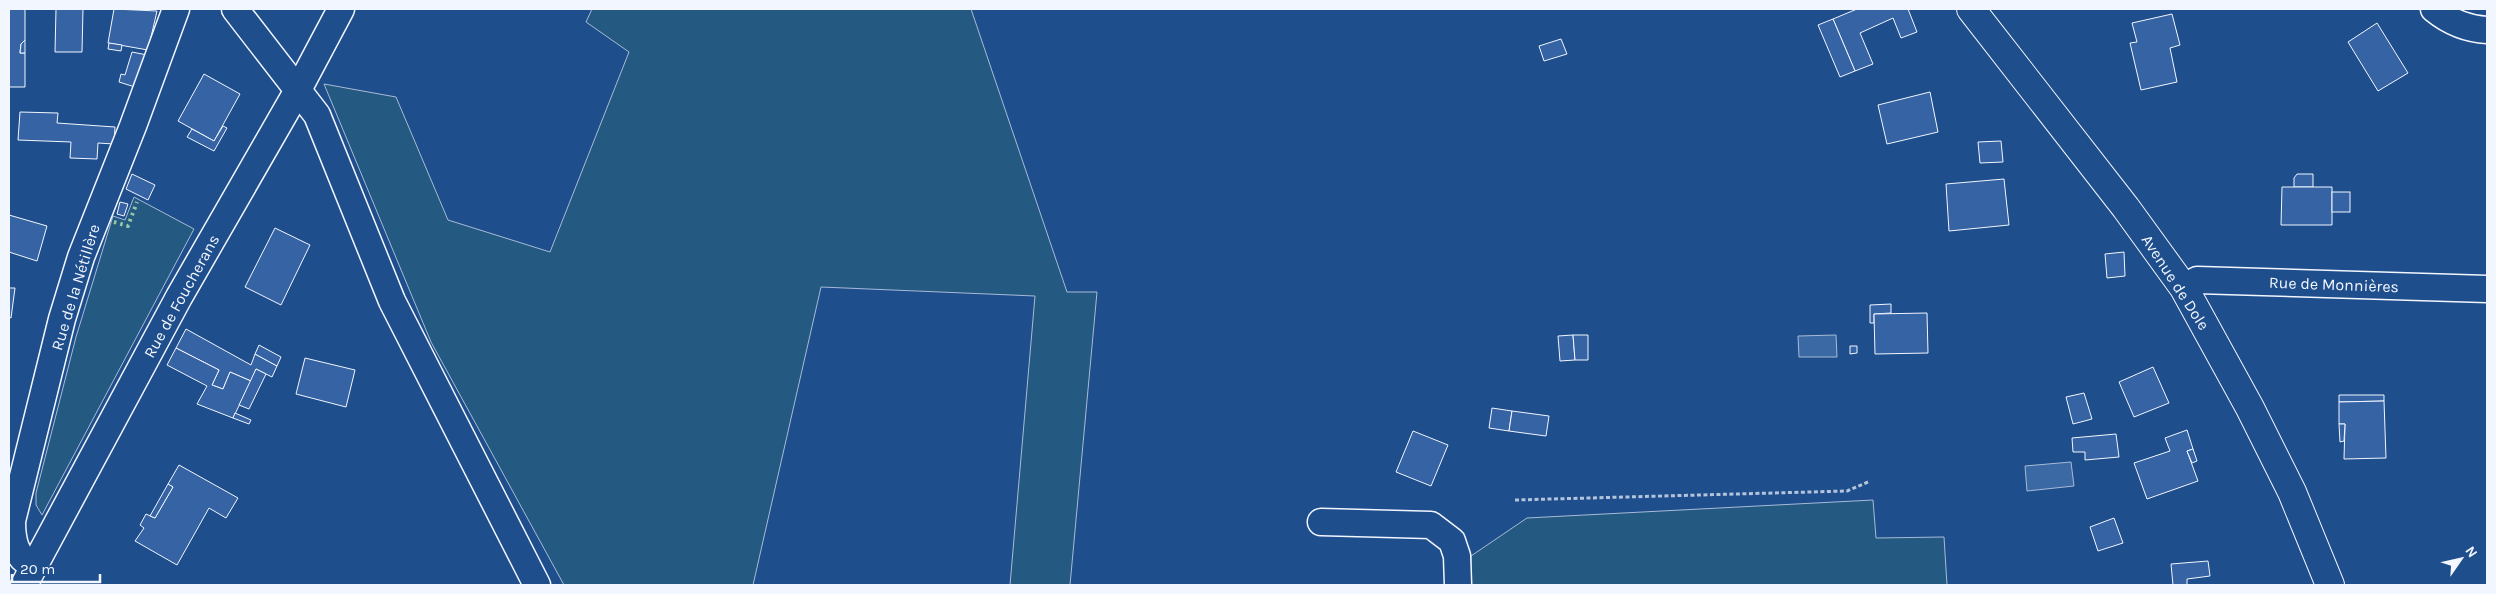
<svg xmlns="http://www.w3.org/2000/svg" width="2496" height="594" font-family="Karla,sans-serif">
<style>
.green{fill:#245a82;stroke:#a8bbd7}
.water{fill:#3b69a3;stroke:#a8bbd7}
.building{fill:#3563a3;stroke:#f2f6ff}
.lines{fill:none;stroke-linecap:round;stroke-linejoin:round}
.minor-casing{stroke:#f2f6ff;stroke-width:29}
.secondary-casing{stroke:#f2f6ff;stroke-width:30}
.path{stroke:#b3c4dc;stroke-width:3;stroke-dasharray:4 2.5;stroke-linecap:butt}
.minor{stroke:#1f4e8c;stroke-width:26}
.secondary{stroke:#1f4e8c;stroke-width:28}
.hedge{stroke:#97c8a6;stroke-width:4;stroke-dasharray:2.5 4;stroke-linecap:butt}
.labels{text-anchor:middle;stroke-width:4;stroke-linejoin:round;paint-order:stroke}
.street-label{font-size:16px;fill:#f2f6ff;stroke:#1f4e8c}
</style>
<rect width="100%" height="100%" fill="#1f4e8c"/>
<!-- green -->
<g class="green">
<polygon points="592,9 971,9 1067,292 1097,292 1070,585 1010,585 1035,296 821,287 753,585 564,585 431,342 324,84 396,97 448,220 550,252 629,52 586,22"/>
<polygon points="134,197 194,229 42,515 36,505 36,493 76,337 113,216 125,220"/>
<polygon points="1873,500 1876,538 1944,537 1947,585 1471,585 1471,556 1527,518"/>
</g>
<!-- water -->
<g class="water">
<polygon points="1836,335 1837,357 1799,357 1798,336"/>
<polygon points="2071,462 2074,486 2027,491 2025,466"/>
</g>
<!-- building -->
<g class="building">
<polygon points="9,9 25,9 25,40 21,44 20,53 25,53 25,87 9,87"/>
<polygon points="56,9 83,9 82,52 55,52"/>
<polygon points="114,9 157,11 148,50 108,43"/>
<polygon points="1857,9 1908,9 1917,32 1901,38 1893,18 1860,33 1873,64 1855,71 1833,19"/>
<polygon points="2172,14 2180,45 2170,48 2177,82 2141,90 2130,43 2137,42 2132,23"/>
<polygon points="1833,19 1855,71 1840,77 1818,25"/>
<polygon points="2377,23 2408,73 2378,91 2348,42"/>
<polygon points="1561,39 1567,54 1544,61 1539,46"/>
<polygon points="25,40 25,53 20,53 21,44"/>
<polygon points="109,43 122,45 121,51 108,49"/>
<polygon points="132,52 147,55 135,87 119,82 121,74 125,75"/>
<polygon points="204,74 240,94 214,141 178,121"/>
<polygon points="1930,92 1938,132 1887,144 1878,105"/>
<polygon points="20,112 58,113 57,123 115,127 114,144 98,143 97,159 70,158 71,142 18,140"/>
<polygon points="223,126 227,128 214,151 187,137 192,129 214,141"/>
<polygon points="2001,141 2003,162 1980,163 1978,142"/>
<polygon points="132,174 155,185 148,200 126,189"/>
<polygon points="2297,174 2313,174 2313,187 2294,187 2294,178"/>
<polygon points="2004,179 2009,225 1949,231 1946,184"/>
<polygon points="2282,187 2332,187 2332,225 2281,225"/>
<rect x="2332" y="192" width="18" height="20"/>
<polygon points="120,202 128,204 124,216 117,214"/>
<polygon points="9,215 47,226 37,261 9,252"/>
<polygon points="275,228 310,245 281,305 245,287"/>
<polygon points="2124,252 2125,276 2107,278 2105,254"/>
<polygon points="9,281 9,288 15,288 11,318 9,317"/>
<polygon points="1891,304 1891,313 1874,314 1874,323 1870,323 1870,305"/>
<polygon points="1927,313 1928,353 1875,354 1874,314"/>
<polygon points="186,329 251,365 255,354 277,366 272,377 256,369 251,381 230,372 223,389 212,385 219,370 176,348"/>
<polygon points="1573,335 1575,360 1560,361 1558,336"/>
<polygon points="1573,335 1588,335 1588,360 1575,360"/>
<polygon points="259,345 281,357 277,366 255,354"/>
<polygon points="1850,346 1857,346 1857,353 1850,354"/>
<polygon points="176,348 219,370 212,385 223,389 230,372 251,381 233,418 197,404 207,386 167,365"/>
<polygon points="305,358 355,370 346,407 296,394"/>
<polygon points="2153,367 2169,403 2134,417 2119,382"/>
<polygon points="256,369 266,374 249,409 239,405"/>
<polygon points="2084,393 2092,419 2073,424 2066,397"/>
<polygon points="2339,395 2384,395 2384,401 2339,402"/>
<polygon points="2384,401 2386,458 2344,459 2345,424 2339,424 2339,402"/>
<polygon points="1492,408 1512,411 1509,431 1489,428"/>
<polygon points="1512,411 1549,416 1546,436 1509,431"/>
<polygon points="235,413 251,420 249,424 233,418"/>
<polygon points="2339,424 2345,424 2344,441 2340,442"/>
<polygon points="2187,430 2193,449 2187,451 2198,481 2147,499 2134,463 2170,451 2165,438"/>
<polygon points="1413,431 1448,445 1431,486 1396,472"/>
<polygon points="2116,434 2119,457 2085,460 2085,452 2073,452 2072,438"/>
<polygon points="2193,449 2197,461 2192,463 2187,451"/>
<polygon points="179,465 238,498 226,518 209,508 177,565 135,541 144,528 140,525 146,514 155,518 173,487 168,484"/>
<polygon points="168,484 173,487 155,518 150,516"/>
<polygon points="2114,518 2123,543 2098,551 2090,527"/>
<polygon points="2208,561 2210,576 2187,579 2187,585 2173,585 2171,564"/>
</g>
<g class="lines">
<defs>
<g id="minor">
<polyline points="235,9 317,115 392,301 537,585"/>
<path d="M2434,9c16,13 32,20 53,21"/>
<polyline points="2184,288 2197,280 2487,289"/>
<polyline points="1321,522 1431,525 1452,541 1457,556 1458,585"/>
<path d="M33,566c-18,-9 -21,-26 -21,-45l50,-202 19,-62 52,-131 43,-117"/>
<polyline points="24,585 179,297 298,90 341,9"/>
</g>
<polyline id="secondary" points="1971,9 2126,208 2184,288 2250,408 2292,492 2330,585"/>
</defs>
<!-- minor casing -->
<use href="#minor" class="minor-casing"/>
<!-- secondary casing -->
<use href="#secondary" class="secondary-casing"/>
<!-- path -->
<polyline class="path" points="1515,500 1847,491 1868,482"/>
<!-- minor -->
<use href="#minor" class="minor"/>
<!-- secondary -->
<use href="#secondary" class="secondary"/>
<!-- hedge -->
<polyline class="hedge" points="114,222 128,226 137,202"/>
</g>
<g class="labels">
<!-- street labels -->
<g class="street-label">
<text transform="translate(2176 282) rotate(57)" y="6">Avenue de Dole</text>
<text transform="translate(2334 284) rotate(2)" y="6">Rue de Monnières</text>
<text transform="translate(75 287) rotate(-73)" y="6">Rue de la Nétillère</text>
<text transform="translate(181 296) rotate(-61)" y="6">Rue de Foucherans</text>
</g>
</g>
<!-- border -->
<rect width="2496" height="594" fill="none" stroke="#f2f6ff" stroke-width="20"/>
<!-- north arrow -->
<g transform="translate(2461 559) rotate(56)" stroke="#1f4e8c" stroke-width="4" paint-order="stroke">
<path d="M0-4L9 19L0 12L-9 19Z" fill="#f2f6ff"/>
<text y="-8" font-size="14" font-weight="bold" text-anchor="middle" fill="#f2f6ff">N</text>
</g>
<!-- scale -->
<path d="M12 574v8h88v-8" fill="none" stroke="#f2f6ff" stroke-width="2.5"/>
<text x="20" y="574" font-size="15" fill="#f2f6ff" stroke="#1f4e8c" stroke-width="4" paint-order="stroke">20 m</text>
</svg>
